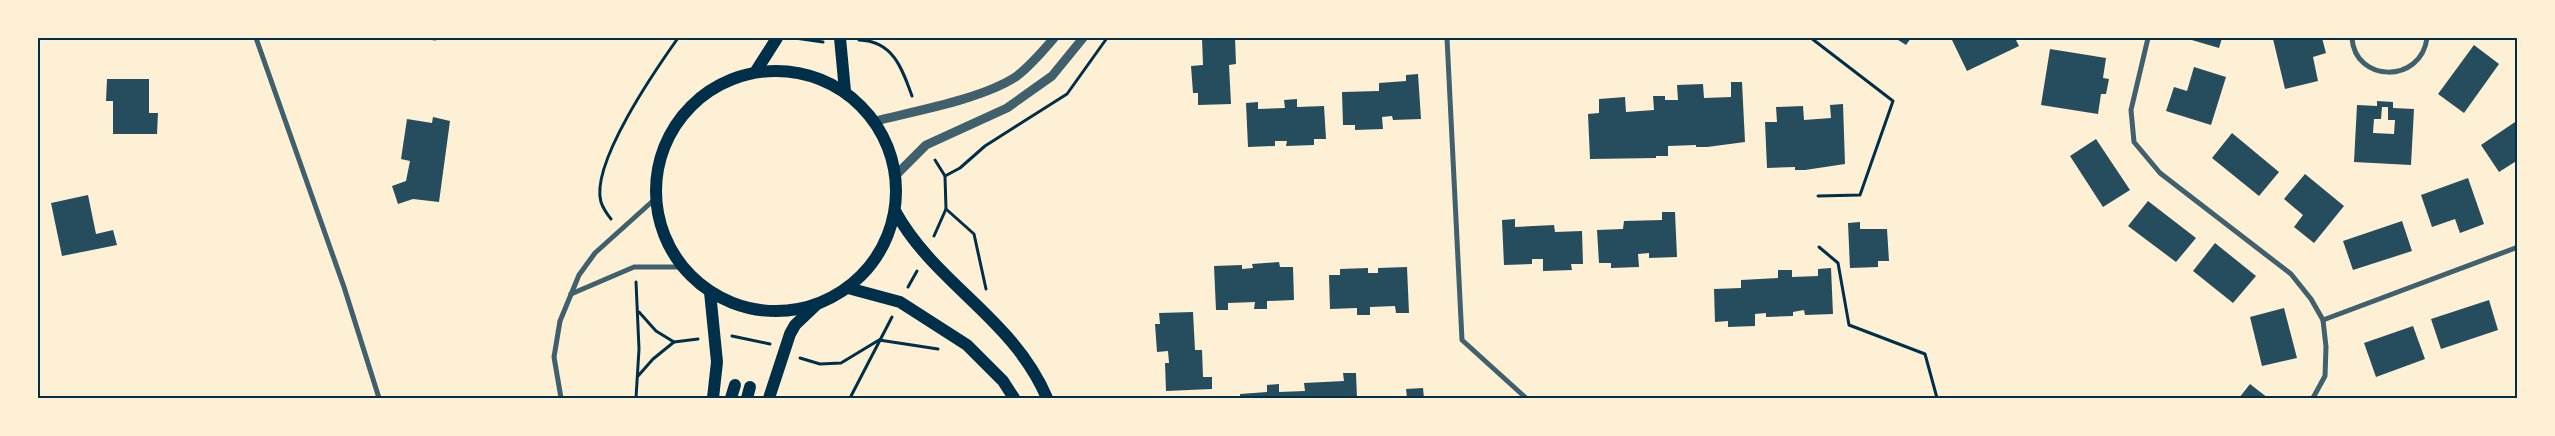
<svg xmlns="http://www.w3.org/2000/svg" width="2555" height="436" font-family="Quicksand,sans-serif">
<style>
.building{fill:#264d5e;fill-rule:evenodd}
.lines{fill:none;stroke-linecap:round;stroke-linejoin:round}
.path{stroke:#003049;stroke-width:3}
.minor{stroke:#3f606c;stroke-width:5}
.tertiary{stroke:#3f606c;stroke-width:9}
.primary{stroke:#003049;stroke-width:12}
.neatline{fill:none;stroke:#003049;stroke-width:2}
</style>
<rect width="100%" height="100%" fill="#fdf0d5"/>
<!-- building -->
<g class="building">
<polygon points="1202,38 1235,38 1236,64 1229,65 1231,104 1198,105 1198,93 1193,93 1191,66 1203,65"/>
<polygon points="1895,38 1911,38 1906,45"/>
<polygon points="1951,38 2015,38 2019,46 1967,71"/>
<polygon points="2185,38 2222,38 2219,48"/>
<polygon points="2280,38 2322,38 2326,53 2313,57 2318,81 2285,89 2273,39"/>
<polygon points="2474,45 2499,64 2464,113 2438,94"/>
<polygon points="2050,49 2106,58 2103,78 2109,79 2106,94 2101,94 2098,114 2041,105"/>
<polygon points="2194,67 2226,77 2211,125 2166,111 2174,87 2187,91"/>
<polygon points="1418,74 1421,119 1393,120 1392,116 1382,117 1383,129 1355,130 1355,125 1343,125 1342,92 1379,91 1379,83 1406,81 1406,75"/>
<polygon points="107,79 149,79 149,113 158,113 157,134 113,134 113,101 106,101"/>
<polygon points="1731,82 1742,82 1745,142 1707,147 1696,147 1696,145 1668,146 1668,156 1656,156 1656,158 1590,159 1588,114 1599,113 1599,99 1625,97 1626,112 1654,110 1653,96 1665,96 1665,100 1678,100 1677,85 1703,84 1704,98 1731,97"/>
<polygon points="1297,99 1297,107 1324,106 1326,139 1314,139 1314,145 1286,146 1287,141 1275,141 1275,146 1248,147 1246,103 1258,102 1258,109 1285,108 1284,100"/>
<path d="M2377,101l16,1v6l21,1 -3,56 -57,-3 3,-57 20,1zM2382,107h6v13h7l-1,14 -21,-1 1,-14h7z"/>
<polygon points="1843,104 1845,164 1805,170 1795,170 1795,167 1767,168 1765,122 1777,122 1776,107 1803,106 1804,120 1831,118 1830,105"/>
<polygon points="433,117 450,121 439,202 413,199 398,204 392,186 406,181 410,161 401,159 407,119 432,123"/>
<polygon points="2518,120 2518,160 2499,172 2481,145"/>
<polygon points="2232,133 2279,172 2259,196 2212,158"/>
<polygon points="2096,139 2130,190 2103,207 2070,156"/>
<polygon points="2305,174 2344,206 2314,243 2294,227 2303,215 2284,199"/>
<polygon points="2468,178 2484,224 2460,233 2455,219 2432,227 2421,195"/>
<polygon points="88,195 96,234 113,230 117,245 62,256 51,203"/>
<polygon points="2148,201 2196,238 2176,262 2128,226"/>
<polygon points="1662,212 1675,212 1677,257 1649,258 1649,253 1638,254 1639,267 1611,268 1611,263 1599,263 1597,230 1623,229 1624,221 1662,220"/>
<polygon points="1515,219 1515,227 1554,225 1555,232 1582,231 1583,264 1571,264 1572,270 1543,271 1543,259 1532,259 1532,264 1504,265 1502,220"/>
<polygon points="2402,221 2412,251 2353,270 2343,241"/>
<polygon points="1860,222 1860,229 1887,229 1889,261 1878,261 1878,267 1850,268 1848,223"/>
<polygon points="2215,243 2256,276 2233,303 2193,271"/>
<polygon points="1279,262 1280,267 1293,267 1294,300 1267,301 1267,309 1254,309 1255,302 1228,303 1228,310 1216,310 1214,266 1242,265 1242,269 1253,268 1252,264"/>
<polygon points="1407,267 1409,313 1396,313 1395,306 1370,307 1370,315 1357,315 1357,308 1330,309 1329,275 1340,275 1340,269 1368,268 1368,273 1378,273 1378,268"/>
<polygon points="1831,268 1833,314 1805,315 1804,310 1793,312 1793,316 1766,317 1766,313 1755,314 1755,326 1728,327 1728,321 1715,322 1714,289 1741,288 1741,280 1778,278 1778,270 1792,270 1792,277 1818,276 1818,269"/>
<polygon points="2489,300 2498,330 2441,349 2431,319"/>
<polygon points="2284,308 2297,358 2262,366 2250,317"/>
<polygon points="1193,312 1195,350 1202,350 1203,377 1212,377 1212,389 1166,391 1165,363 1169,363 1168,351 1157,352 1155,324 1160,324 1159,313"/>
<polygon points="2413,326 2425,359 2376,377 2364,343"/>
<polygon points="1343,373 1356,373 1357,398 1240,398 1240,394 1267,392 1267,385 1279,384 1279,392 1305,391 1304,383 1344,381"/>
<polygon points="2250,384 2268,398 2239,398"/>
<polygon points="1423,388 1424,398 1407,398 1406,389"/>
</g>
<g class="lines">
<!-- path -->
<g class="path">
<polyline points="795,38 823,42"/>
<polyline points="1811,38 1893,101 1860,195 1818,196"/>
<path d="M859,40c34,1 43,28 53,56"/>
<polyline points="935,160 945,176"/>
<polyline points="946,209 974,234 986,289"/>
<path d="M611,219c-4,-5 -8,-11 -10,-17 -11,-38 55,-133 77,-164"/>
<polyline points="934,236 946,209 945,176 960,168 985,146 1067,94 1107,38"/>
<polyline points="1819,247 1838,263 1849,325 1925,354 1937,398"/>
<polyline points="636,282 639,349 636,398"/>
<polyline points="908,287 917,271"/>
<polyline points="639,312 656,331 674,342"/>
<polyline points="732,336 770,344"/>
<polyline points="800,358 820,364 841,363 879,340 938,349"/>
<polyline points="638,376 653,359 674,342 698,339"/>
<polyline points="850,398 892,317"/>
</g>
<!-- minor -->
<g class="minor">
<polyline points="256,38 344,287 379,398"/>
<polyline points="434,38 435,38"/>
<polyline points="1447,38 1462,340 1526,398"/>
<polyline points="2148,38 2131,110 2134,142 2160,173 2291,274 2311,299 2323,320 2326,347 2325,376 2313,398"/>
<path d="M2352,38c3,45 69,46 75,0"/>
<polyline points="571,294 634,267 682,267"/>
<polyline points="2323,320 2518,247"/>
<polyline points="561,398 554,357 560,321 579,275 595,253 655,199"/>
</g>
<!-- tertiary -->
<g class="tertiary">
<path d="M875,121c40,-10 108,-22 142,-45 14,-11 26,-25 37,-38"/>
<polyline points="896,175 926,145 1007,108 1052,76 1083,38"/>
</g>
<!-- primary -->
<g class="primary">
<polyline points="840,38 845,91"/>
<circle cx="776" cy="191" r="120"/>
<polyline points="756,71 777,38"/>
<path d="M895,211c40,73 118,107 152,187"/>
<polyline points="848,288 900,302 967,345 1003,381 1014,398"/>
<polyline points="710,292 717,362 713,398"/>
<polyline points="731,398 735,385"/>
<polyline points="747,398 750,387"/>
<polyline points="769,398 790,334 795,325 816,305"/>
</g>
</g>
<!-- border -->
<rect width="2555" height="436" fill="none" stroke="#fdf0d5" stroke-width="78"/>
<rect x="39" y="39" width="2477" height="358" class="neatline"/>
</svg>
